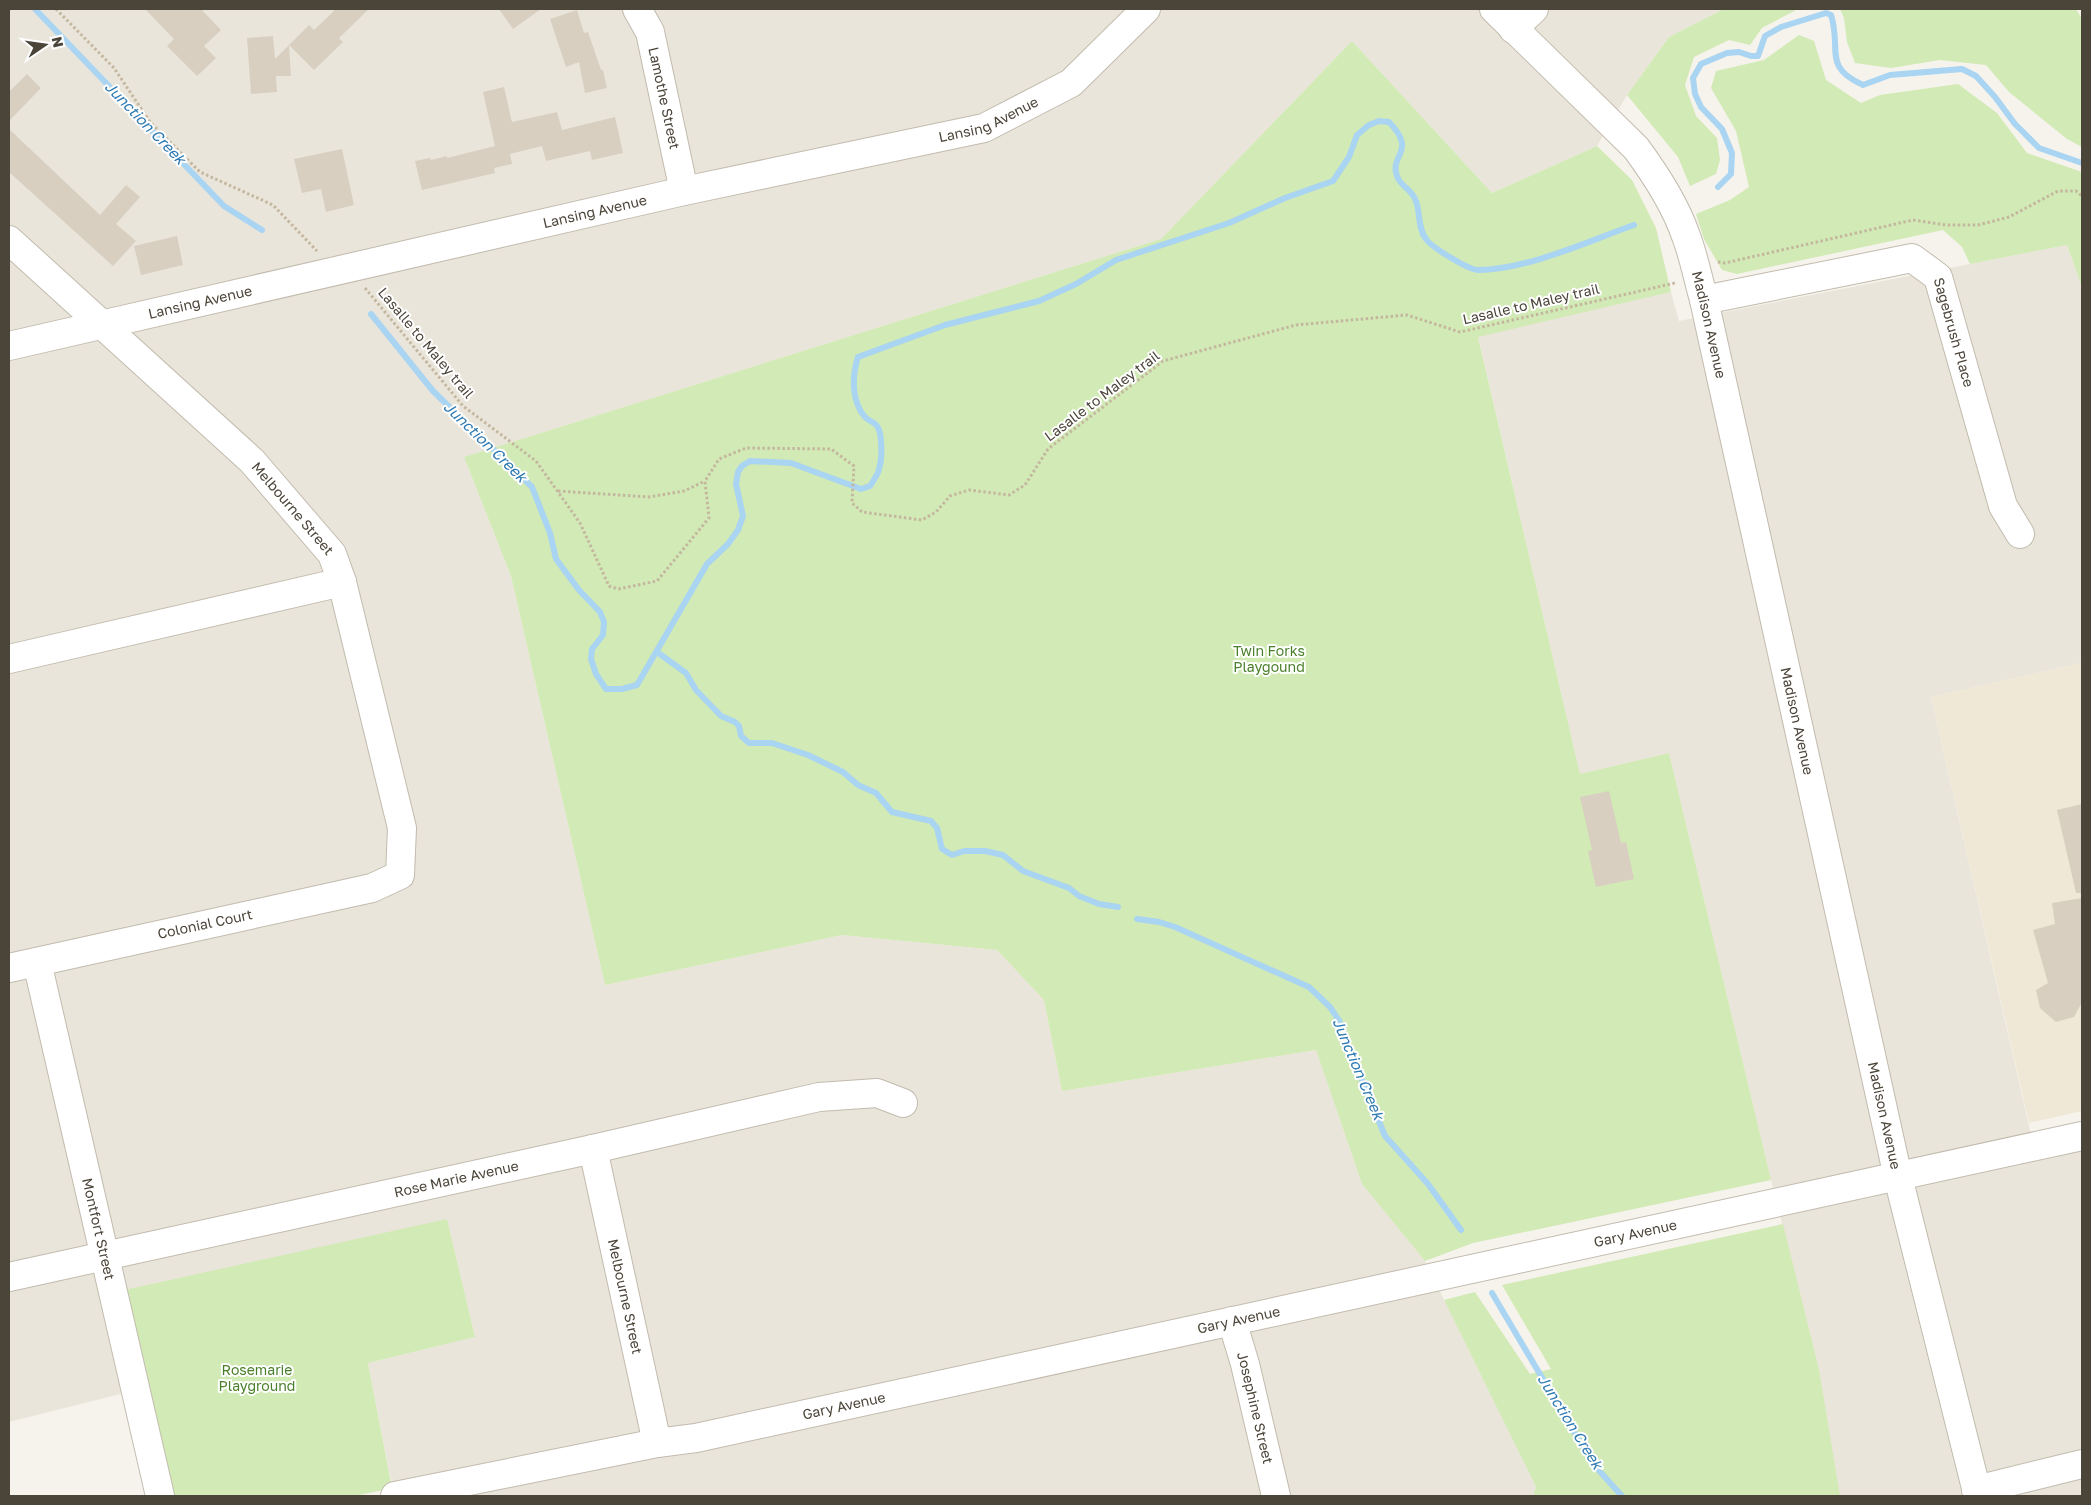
<svg xmlns="http://www.w3.org/2000/svg" width="2091" height="1505" font-family="'Golos Text',sans-serif">
<style>
.residential{fill:#eae5da}
.education{fill:#efe8d6}
.green{fill:#d2eab5}
.lines{fill:none;stroke-linecap:round;stroke-linejoin:round}
.stream{stroke:#a9d4f2;stroke-width:6}
.building{fill:#d8cfc1}
.minor-casing{stroke:#c2bbae;stroke-width:30}
.path{stroke:#c4b79f;stroke-width:3;stroke-dasharray:2.5 2.5;stroke-linecap:butt}
.minor{stroke:#fff;stroke-width:28}
.labels{text-anchor:middle;stroke-width:4;stroke-linejoin:round;paint-order:stroke}
.street-label{font-size:14px;fill:#4b4439;stroke:#fff}
.park-label{font-size:14px;fill:#4a7f2a;stroke:#fff}
.water-label{font-size:15px;font-style:italic;fill:#2e7ab2;stroke:#fff}
</style>
<rect width="100%" height="100%" fill="#f6f3ec"/>
<!-- residential -->
<g class="residential">
<polygon points="9,9 1724,9 1669,37 1627,95 1597,146 1492,193 1352,41 1161,239 464,457 511,576 605,985 842,935 997,950 1044,1000 1062,1091 1316,1050 1362,1184 1425,1261 1536,1487 1533,1496 394,1496 368,1363 475,1337 447,1219 144,1388 9,1422"/>
<polygon points="2067,245 2082,287 2082,663 1931,697 2037,1161 2082,1151 2082,1496 1839,1496 1819,1369 1771,1180 1669,753 1580,774 1478,336 1671,292 1679,321"/>
</g>
<!-- education -->
<polygon class="education" points="2082,663 2082,1111 2029,1123 1931,697"/>
<!-- green -->
<g class="green">
<polygon points="1724,9 1798,9 1762,28 1750,45 1729,40 1694,57 1685,85 1696,116 1717,138 1720,160 1716,174 1690,186 1678,157 1627,95 1669,37"/>
<polygon points="1840,9 2076,9 2082,19 2082,147 2067,139 2009,92 1986,65 1940,60 1891,68 1855,63 1847,42 1844,18"/>
<polygon points="1799,35 1814,41 1826,80 1861,103 1880,95 1958,84 1997,113 2027,153 2082,172 2082,287 2067,245 1970,264 1962,247 1943,230 1737,274 1722,270 1704,239 1696,214 1730,200 1749,187 1736,131 1711,88 1716,71 1764,60"/>
<polygon points="1352,41 1492,193 1597,146 1632,180 1656,228 1671,292 1478,337 1580,774 1669,753 1771,1180 1473,1243 1425,1261 1362,1184 1316,1050 1062,1091 1044,1000 997,950 842,935 605,985 511,576 464,457 1161,239"/>
<polygon points="447,1219 475,1337 368,1363 392,1488 355,1496 168,1496 120,1291"/>
<polygon points="1783,1224 1819,1369 1840,1496 1533,1496 1536,1487 1444,1300 1475,1292 1530,1374 1551,1369 1502,1285"/>
</g>
<g class="lines">
<!-- stream -->
<g class="stream">
<polyline points="35,9 224,206 262,230"/>
<path d="M1718,187l13,-13 1,-21 -10,-24 -21,-22 -6,-13 -2,-16 8,-14 26,-11 12,-1 12,4h7l7,-20 16,-9 45,-14 5,2c11,34 -9,52 32,70l27,-10 72,-6 14,7 19,21 20,27 24,24 43,15"/>
<path d="M371,314l62,77 99,96 18,46 6,26 23,31 21,22 4,10 -1,13 -11,14 -1,10 5,15 10,15h16l15,-4 70,-121 21,-20 10,-14 5,-14 -7,-32 2,-12 4,-6 8,-5 41,2 70,26 9,-3c3,-5 8,-11 9,-17 3,-9 4,-35 -2,-43 -2,-4 -9,-5 -12,-9 -14,-16 -13,-41 -7,-60l87,-32 94,-24 37,-17 40,-24 113,-37 56,-25 48,-17 16,-24 8,-22 12,-10 10,-4 10,1c29,30 0,32 8,54 3,10 14,13 18,23 6,12 2,29 11,40 5,8 43,31 52,31 51,-1 108,-28 156,-45"/>
<polyline points="657,652 686,673 696,690 721,716 735,722 739,726 741,736 749,743 772,743 808,755 843,772 858,785 876,793 892,812 931,821 937,828 942,849 952,855 964,851 985,851 1003,855 1023,871 1069,888 1079,896 1099,904 1118,907"/>
<polyline points="1137,919 1159,922 1175,927 1309,987 1330,1007 1340,1022 1355,1063 1385,1136 1428,1184 1461,1230"/>
<polyline points="1492,1293 1593,1464 1622,1496"/>
</g>
</g>
<!-- building -->
<g class="building">
<polygon points="145,9 201,9 221,30 204,46 216,58 197,76 167,46 174,39"/>
<polygon points="336,9 369,9 339,38 343,42 314,70 289,45 309,25 314,30"/>
<polygon points="499,9 541,9 513,29"/>
<polygon points="577,10 584,33 588,32 601,70 603,70 607,88 585,93 579,62 566,67 550,19"/>
<polygon points="273,36 275,59 289,45 291,76 276,76 277,92 251,94 247,38"/>
<polygon points="27,74 41,88 9,121 9,92"/>
<polygon points="504,87 512,122 557,112 562,130 615,117 623,153 592,160 590,151 546,161 542,146 510,154 512,164 494,168 495,173 422,190 415,161 430,158 431,160 447,156 447,158 495,146 483,92"/>
<polygon points="9,129 100,215 126,185 140,197 116,224 136,241 113,266 9,172"/>
<polygon points="342,149 354,205 326,212 321,189 302,193 294,159"/>
<polygon points="177,236 183,265 141,275 134,246"/>
<polygon points="1609,791 1621,843 1626,842 1634,879 1596,887 1588,851 1592,850 1580,797"/>
<polygon points="2082,804 2082,893 2076,893 2057,810"/>
<polygon points="2082,898 2082,1002 2074,1017 2056,1022 2040,1008 2036,990 2048,983 2033,930 2055,924 2052,903"/>
</g>
<g class="lines">
<defs>
<g id="minor">
<path id="s1" d="M637,9l13,23 34,159"/>
<path id="s2" d="M1494,9l142,139c20,27 39,56 50,88 8,21 12,43 18,64l194,877 80,319"/>
<polyline points="1513,29 1534,9"/>
<path id="s3" d="M9,240l243,221 80,93 10,28 60,246 -2,47 -28,13 -363,80"/>
<path id="s4" d="M1704,300l208,-42 26,19 65,229 17,28"/>
<path id="s5" d="M9,346l675,-155 300,-63 87,-45 75,-74"/>
<polyline points="9,659 342,582"/>
<path id="s6" d="M37,962l123,534"/>
<path id="s7" d="M593,1149l64,294"/>
<path id="s8" d="M9,1277l584,-128 226,-52 58,-4 26,10"/>
<path id="s9" d="M1232,1321l13,43 31,132"/>
<polyline points="1976,1490 2082,1464"/>
<path id="s10" d="M395,1496l262,-53 39,-5 1386,-302"/>
</g>
</defs>
<!-- minor casing -->
<use href="#minor" class="minor-casing"/>
<!-- path -->
<g class="path">
<polyline points="56,9 114,68 150,122 200,172 273,205 317,251"/>
<polyline points="1718,262 1725,263 1913,220 1946,225 1978,225 2009,217 2058,191 2076,191 2082,196"/>
<polyline points="365,288 463,406 536,461 580,523 609,586 618,589 657,581 709,518 705,481 719,459 746,448 831,449 854,466 852,503 862,512 922,520 936,512 950,496 969,490 1009,495 1025,485 1048,449 1163,361 1296,325 1407,315 1460,332 1675,283"/>
<polyline points="558,491 649,497 684,491 705,481"/>
</g>
<!-- minor -->
<use href="#minor" class="minor"/>
</g>
<g class="labels">
<!-- street labels -->
<g class="street-label">
<text dy="5" stroke="none"><textPath href="#s1" startOffset="94">Lamothe Street</textPath></text>
<text dy="5" stroke="none"><textPath href="#s5" startOffset="1006">Lansing Avenue</textPath></text>
<text dy="5" stroke="none"><textPath href="#s5" startOffset="601">Lansing Avenue</textPath></text>
<text dy="5" stroke="none"><textPath href="#s5" startOffset="196">Lansing Avenue</textPath></text>
<text transform="translate(1531 304) rotate(-13)" y="5">Lasalle to Maley trail</text>
<text dy="5" stroke="none"><textPath href="#s2" startOffset="392">Madison Avenue</textPath></text>
<text dy="5" stroke="none"><textPath href="#s4" startOffset="302">Sagebrush Place</textPath></text>
<text transform="translate(426 343) rotate(50)" y="5">Lasalle to Maley trail</text>
<text transform="translate(1102 396) rotate(-37)" y="5">Lasalle to Maley trail</text>
<text dy="5" stroke="none"><textPath href="#s3" startOffset="391">Melbourne Street</textPath></text>
<text dy="5" stroke="none"><textPath href="#s2" startOffset="798">Madison Avenue</textPath></text>
<text transform="translate(205 924) rotate(-12)" y="5">Colonial Court</text>
<text dy="5" stroke="none"><textPath href="#s2" startOffset="1202">Madison Avenue</textPath></text>
<text dy="5" stroke="none"><textPath href="#s8" startOffset="458">Rose Marie Avenue</textPath></text>
<text dy="5" stroke="none"><textPath href="#s6" startOffset="274">Montfort Street</textPath></text>
<text dy="5" stroke="none"><textPath href="#s10" startOffset="1268">Gary Avenue</textPath></text>
<text dy="5" stroke="none"><textPath href="#s7" startOffset="151">Melbourne Street</textPath></text>
<text dy="5" stroke="none"><textPath href="#s10" startOffset="862">Gary Avenue</textPath></text>
<text dy="5" stroke="none"><textPath href="#s10" startOffset="458">Gary Avenue</textPath></text>
<text dy="5" stroke="none"><textPath href="#s9" startOffset="90">Josephine Street</textPath></text>
</g>
<!-- park labels -->
<g class="park-label">
<text x="1269" y="656">Twin Forks<tspan x="1269" dy="16">Playgound</tspan></text>
<text x="257" y="1375">Rosemarie<tspan x="257" dy="16">Playground</tspan></text>
</g>
<!-- water labels -->
<g class="water-label">
<text transform="translate(145 123) rotate(46)" y="5">Junction Creek</text>
<text transform="translate(485 442) rotate(44)" y="5">Junction Creek</text>
<text transform="translate(1358 1069) rotate(67)" y="5">Junction Creek</text>
<text transform="translate(1570 1422) rotate(58)" y="5">Junction Creek</text>
</g>
</g>
<!-- border -->
<rect width="2091" height="1505" fill="none" stroke="#4b4439" stroke-width="20"/>
<!-- north arrow -->
<g transform="translate(45 45) rotate(77)" stroke="#ffffff" stroke-width="4" paint-order="stroke">
<path d="M0-4L9 19L0 12L-9 19Z" fill="#4b4439"/>
<text y="-8" font-size="14" font-weight="bold" text-anchor="middle" fill="#4b4439">N</text>
</g>
</svg>
